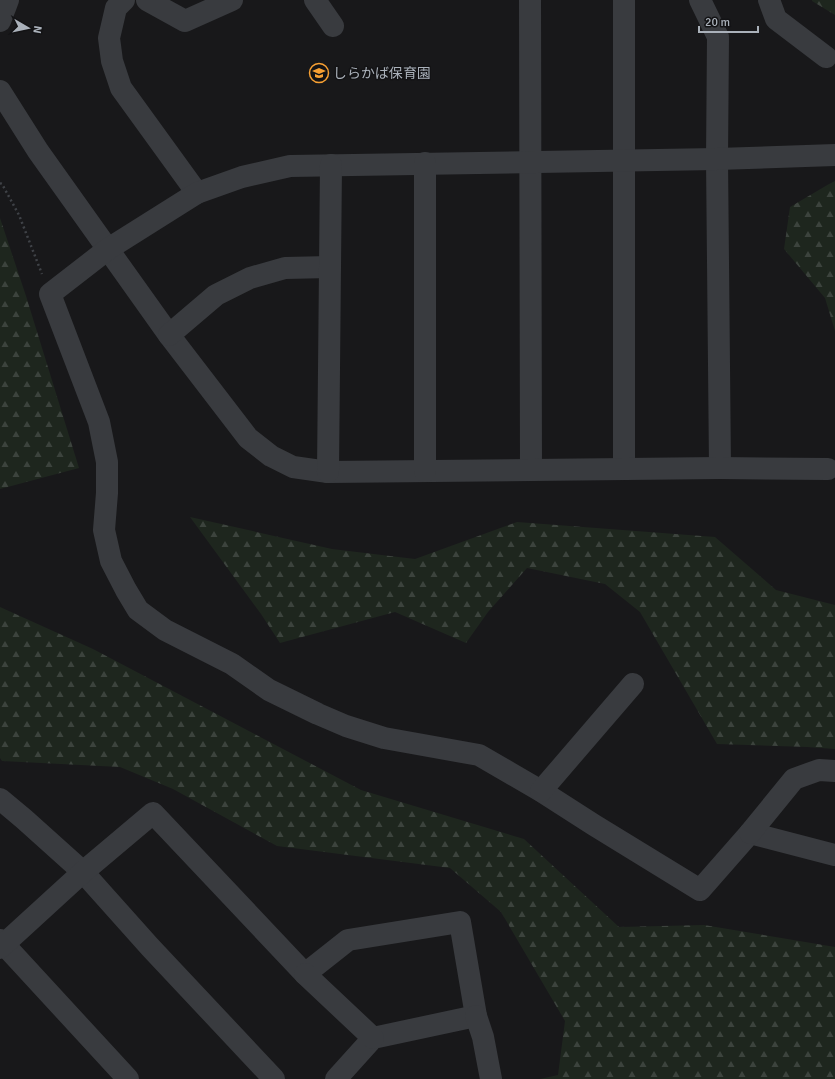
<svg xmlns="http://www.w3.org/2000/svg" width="835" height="1079" font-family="Signika,'Noto Sans JP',sans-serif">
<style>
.forest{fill:url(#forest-firs)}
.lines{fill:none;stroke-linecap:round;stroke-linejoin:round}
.path{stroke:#3f4247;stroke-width:2.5;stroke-dasharray:2 3;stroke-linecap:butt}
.minor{stroke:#393b3f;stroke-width:22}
.labels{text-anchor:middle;stroke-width:3;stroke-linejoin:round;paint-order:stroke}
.poi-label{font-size:14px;fill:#aab1ba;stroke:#131315;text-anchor:start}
</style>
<defs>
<pattern id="forest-firs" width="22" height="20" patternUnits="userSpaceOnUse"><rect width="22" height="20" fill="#1e261e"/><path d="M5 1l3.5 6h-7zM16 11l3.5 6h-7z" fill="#3c433d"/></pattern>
</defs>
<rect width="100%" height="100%" fill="#18181a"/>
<!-- forest -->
<g class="forest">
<polygon points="812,0 835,0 835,15 812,1"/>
<polygon points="835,181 835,331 825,298 784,249 790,207 829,184"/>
<polygon points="0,218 26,296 79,468 0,489"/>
<polygon points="190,517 332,549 415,559 517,522 715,537 776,590 835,605 835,749 807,747 717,744 640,612 605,584 527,568 488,612 466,643 395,612 280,643 261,614"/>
<polygon points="0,607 93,649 361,790 524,839 619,927 704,925 835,947 835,1079 540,1079 558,1075 565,1021 501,912 450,868 277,846 173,789 120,767 2,761 0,758"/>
</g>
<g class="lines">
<!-- path -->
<polyline class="path" points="0,183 2,184 19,215 42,274"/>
<!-- minor -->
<g class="minor">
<polyline points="124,0 116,8 109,38 112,61 121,88 197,193"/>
<polyline points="147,0 185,21 232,0"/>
<polyline points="315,0 333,26"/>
<polyline points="530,0 531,470"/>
<polyline points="624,0 624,468"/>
<polyline points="700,0 718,37 717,159 720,468"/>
<polyline points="769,0 776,19 826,57"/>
<polyline points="0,21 8,0"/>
<polyline points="0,91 38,151 169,335 248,438 271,456 293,467 328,472 720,468 828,469"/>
<polyline points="835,155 717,159 290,166 242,177 197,193 108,249 50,294 99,422 107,462 107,493 104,530 111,561 126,590 138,610 165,630 232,664 269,690 318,714 346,726 384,738 479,755 541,791 594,825 700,890 750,833 835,855"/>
<polyline points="169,335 216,295 250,278 285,268 330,267"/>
<polyline points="425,471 425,163"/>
<polyline points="328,472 331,165"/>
<polyline points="541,791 633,684"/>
<polyline points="0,799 24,819 83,872 150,947 274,1079"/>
<polyline points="750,833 794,779 819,770 835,771"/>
<polyline points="0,940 128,1079"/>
<polyline points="0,948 83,872 153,813 305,974 348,940 460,922 476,1016 373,1038 336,1079"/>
<polyline points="305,974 373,1038"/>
<polyline points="476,1016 483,1037 491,1079"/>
</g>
</g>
<!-- icons -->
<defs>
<symbol id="school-ring" viewBox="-11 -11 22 22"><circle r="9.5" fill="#131315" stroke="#f7a033" stroke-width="1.5"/><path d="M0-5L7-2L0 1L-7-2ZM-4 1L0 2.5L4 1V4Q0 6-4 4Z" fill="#f7a033"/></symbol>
</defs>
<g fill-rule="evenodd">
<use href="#school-ring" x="308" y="62" width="22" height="22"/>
</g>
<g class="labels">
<!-- poi labels -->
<g class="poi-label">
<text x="333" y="78">しらかば保育園</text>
</g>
</g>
<!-- north arrow -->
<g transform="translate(28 28) rotate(99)" stroke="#131315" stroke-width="3" paint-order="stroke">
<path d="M0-3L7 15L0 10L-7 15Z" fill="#aab1ba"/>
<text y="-6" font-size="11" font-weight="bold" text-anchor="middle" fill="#aab1ba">N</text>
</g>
<!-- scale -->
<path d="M699 26v6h59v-6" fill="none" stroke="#aab1ba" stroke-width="2"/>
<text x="705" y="26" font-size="12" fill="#aab1ba" stroke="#131315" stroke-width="3" paint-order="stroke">20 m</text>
</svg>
